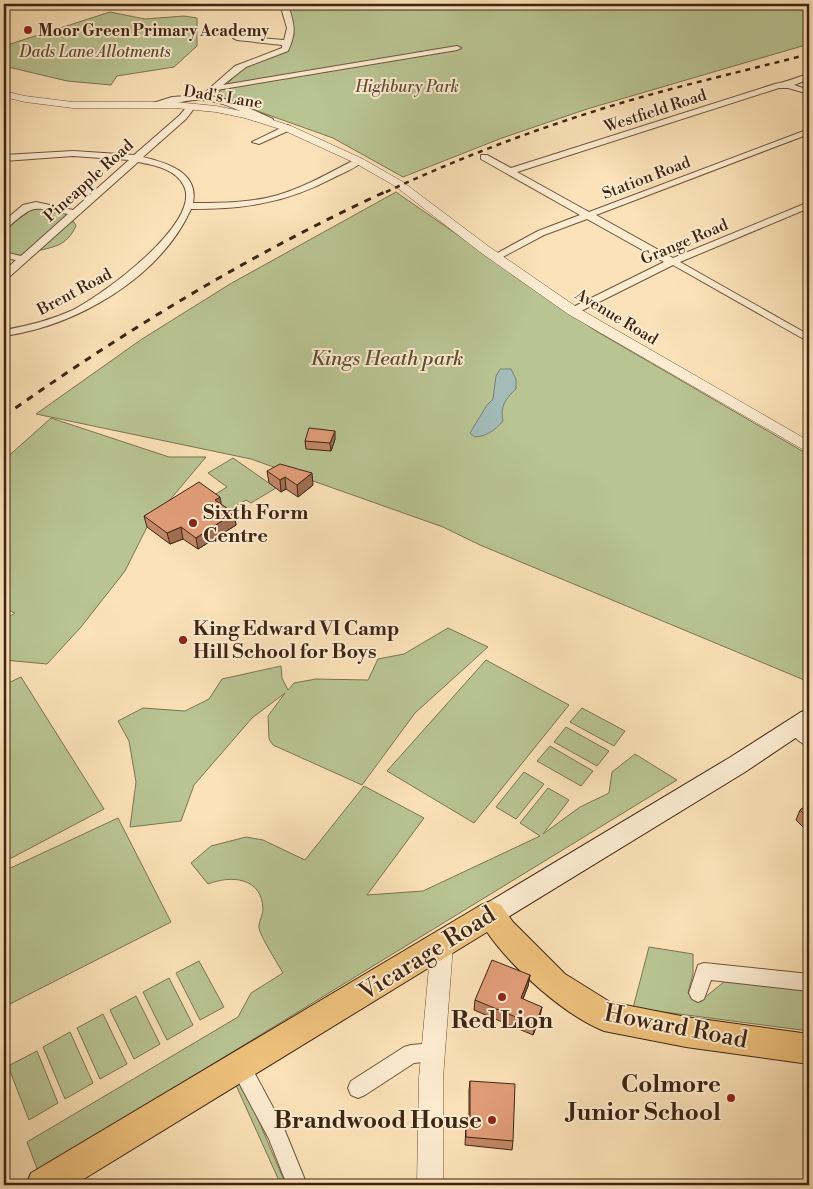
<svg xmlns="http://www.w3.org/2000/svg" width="813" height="1189" font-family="'Libre Bodoni',serif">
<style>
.green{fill:#b9c493;stroke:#7c7453}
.water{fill:#a3bbb9;stroke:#7b7f77}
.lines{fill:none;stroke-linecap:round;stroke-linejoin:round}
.minor-casing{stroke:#6e543c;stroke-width:2}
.tertiary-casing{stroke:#6e543c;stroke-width:1}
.secondary-casing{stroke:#3e2413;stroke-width:2}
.primary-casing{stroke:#3e2413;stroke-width:2}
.minor{fill:#fdecd1;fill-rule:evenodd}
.tertiary{fill:#fdecd1;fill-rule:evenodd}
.secondary{fill:#fdecd1;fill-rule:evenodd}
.primary{fill:#eec17c;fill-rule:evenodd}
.rail-far1{stroke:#3e2413;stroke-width:2.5;stroke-dasharray:5 5;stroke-linecap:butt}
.rail{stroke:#3e2413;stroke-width:3;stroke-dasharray:7 7;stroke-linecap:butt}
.wall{fill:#c28767;stroke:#3e2413}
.shaded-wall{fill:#9e6e54;stroke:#3e2413}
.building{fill:#e19d78;stroke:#3e2413}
.poi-dot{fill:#8f2418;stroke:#fdecd1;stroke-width:2}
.labels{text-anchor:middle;stroke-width:4;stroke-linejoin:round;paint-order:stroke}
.far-poi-label{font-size:16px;font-weight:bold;fill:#3e2413;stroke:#fdecd1;text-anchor:start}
.far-park-label{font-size:16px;font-style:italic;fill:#5d4c33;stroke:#fdecd1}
.far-street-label{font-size:16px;fill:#3e2413;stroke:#fdecd1}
.park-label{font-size:20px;font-style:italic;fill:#5d4c33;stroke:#fdecd1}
.poi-label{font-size:20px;font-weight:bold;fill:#3e2413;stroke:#fdecd1;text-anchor:start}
.near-street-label{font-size:24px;fill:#3e2413;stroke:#fdecd1}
.near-poi-label{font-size:24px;font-weight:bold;fill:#3e2413;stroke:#fdecd1;text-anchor:end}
</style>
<rect width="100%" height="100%" fill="#fce2b8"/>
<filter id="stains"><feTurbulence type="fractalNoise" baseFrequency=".004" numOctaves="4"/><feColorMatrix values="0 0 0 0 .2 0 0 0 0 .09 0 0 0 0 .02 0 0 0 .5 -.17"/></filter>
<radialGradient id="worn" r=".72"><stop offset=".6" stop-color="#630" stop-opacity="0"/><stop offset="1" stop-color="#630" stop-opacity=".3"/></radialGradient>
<!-- green -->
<g class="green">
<polygon points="288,4 809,4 809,44 587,109 502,138 403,177 333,138 218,97 217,94 244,67 282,53 291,45 294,34"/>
<polygon points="110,12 145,19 184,16 197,18 197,46 174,67 117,76 111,85 67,81 4,66 4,46"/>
<polygon points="396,192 596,331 809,455 809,682 480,545 443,527 251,459 36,414 142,339 230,284"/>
<polygon points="37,206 71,213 22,258 4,254 4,227 27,208"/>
<path d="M67,221l7,1 2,4c-10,21 -23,21 -44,26z"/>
<polygon points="51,418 169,457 206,457 147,527 125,571 81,627 47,664 4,660 4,620 15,613 4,608 4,460"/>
<polygon points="233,458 276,488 251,503 246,500 229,510 211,497 227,487 208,473"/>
<polygon points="448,628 488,647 415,713 362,785 273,745 269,739 268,716 285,693 252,718 194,785 181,821 130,827 136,782 129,741 118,721 143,708 185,711 209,699 222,679 281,666 282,678 288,690 294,683 316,679 368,680 378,659 404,654"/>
<polygon points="486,660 569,705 474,823 387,771"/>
<polygon points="21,677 104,809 4,862 4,685"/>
<polygon points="582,708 625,731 614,746 570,722"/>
<polygon points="566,727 609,751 597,766 554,742"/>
<polygon points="550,746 593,771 581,786 537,761"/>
<path d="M635,754l42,26 -639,391 -11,-29 211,-125 13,-24 32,-20c-5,-9 -23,-37 -24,-45 -1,-5 4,-13 4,-19 -1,-32 -32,-34 -55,-25l-17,-21 20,-17 35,-9 17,3 42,20 59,-74 60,32 -57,77 56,-4 117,-55 -20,-13 28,-35 21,12 -26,34 37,-27 29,-14 3,-21z"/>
<polygon points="524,772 544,784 516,819 496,807"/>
<polygon points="118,818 171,922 4,1007 4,871"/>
<polygon points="649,947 693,954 693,974 688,993 704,998 729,978 809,988 809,1031 633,1008"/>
<polygon points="199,961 224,1007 200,1020 176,973"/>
<polygon points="169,978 193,1025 167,1040 143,992"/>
<polygon points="136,996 160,1044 134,1059 110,1010"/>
<polygon points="103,1014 127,1064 100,1079 77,1028"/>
<polygon points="70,1032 93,1083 65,1099 43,1047"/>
<polygon points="37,1051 58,1103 29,1120 8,1066"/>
<polygon points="241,1079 286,1185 281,1185 235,1083"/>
</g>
<!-- water -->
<path class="water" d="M500,369h11l5,10v10c-11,10 -16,18 -13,32 -9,10 -16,15 -28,16l-5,-4 17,-28 6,-6 3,-23z"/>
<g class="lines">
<defs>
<g id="minor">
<polygon points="4,4 17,4 4,8"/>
<polygon points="219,4 246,4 232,8"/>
<path d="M280,4h8c6,21 9,27 0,47l-42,16 -23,18 234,-39 4,2 -4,2 -240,40 -7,6c22,3 43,14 63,23v4l-3,1c-24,-8 -44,-24 -71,-24 -15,-1 -35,8 -46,7v-4l19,-6 30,-2 33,-29 47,-18v-3l-45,-5 -4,-2 4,-2 47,4 3,-12z"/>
<path d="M809,74v5l-15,6 15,5v4l-21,-6h-9l-262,84 72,40 220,-83v5l-213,81 77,43 136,-56v6l-129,54 129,73v7l-136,-77 -96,48h-8l-1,-2 1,-2 95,-47 -77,-43 -43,16 -45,24h-8l-1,-2 48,-26 42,-16 -99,-56v-4h6l24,13 264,-84c12,-2 22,-7 34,-10z"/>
<path d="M189,104l7,2 -10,13 -43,38c24,6 56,15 50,46 28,0 58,0 85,-8 27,-8 53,-23 78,-36h6l1,2c-7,7 -20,12 -30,17 -48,25 -88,31 -142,31 -31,69 -115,117 -187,127v-6c24,-4 47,-10 69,-20 28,-14 129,-87 111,-124 -8,-17 -30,-21 -46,-24l-130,116 -4,1v-8l12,-11 -12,-2v-6l17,4 47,-42c-37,-7 -32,-11 -61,14l-3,1v-8l19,-16 13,-3 37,8 56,-50 -56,-4 -69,5v-6l69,-4 61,4 46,-40z"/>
<polygon points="287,125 290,126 290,130 259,144 252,142"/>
<path d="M794,720l5,2 10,9v15c-9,-2 -18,-12 -23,-20l3,-4z"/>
<polygon points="704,963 809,974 809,991 711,980 704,999 698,1002 692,999 689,993 698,965"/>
<polygon points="433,1043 440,1045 442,1052 440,1059 433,1061 414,1063 365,1095 358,1098 351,1095 348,1088 351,1081 404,1047 411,1045"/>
<polygon points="240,1056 247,1059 283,1126 307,1185 287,1185 269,1139 230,1066 233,1059"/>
</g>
<g id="tertiary">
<polygon points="4,91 25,96 73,102 175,102 216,106 251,113 291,126 363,159 403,182 488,246 578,308 809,441 809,452 804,450 568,314 480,252 395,186 355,163 283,130 245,118 216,112 175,108 73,108 25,102 4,97"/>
<polygon points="442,935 450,938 453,945 443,1078 443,1185 417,1185 419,1078 431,945 434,938"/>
</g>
<polygon id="secondary" points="809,709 809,729 745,772 500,922 491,925 482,922 478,914 482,906 729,758 801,712"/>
<path id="primary" d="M491,901l10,4 12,17 52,52 45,28 76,15 123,17v30l-123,-17 -82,-16c-40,-16 -93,-64 -117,-99l-413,253h-48l5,-12 450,-268z"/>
</defs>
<!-- minor casing -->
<use href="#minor" class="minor-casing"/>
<!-- tertiary casing -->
<use href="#tertiary" class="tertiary-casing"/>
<!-- secondary casing -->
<use href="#secondary" class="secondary-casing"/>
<!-- primary casing -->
<use href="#primary" class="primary-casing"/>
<!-- minor -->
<use href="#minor" class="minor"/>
<!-- tertiary -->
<use href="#tertiary" class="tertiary"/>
<!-- secondary -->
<use href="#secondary" class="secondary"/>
<!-- primary -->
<use href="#primary" class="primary"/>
<!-- rail-far1 -->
<path class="rail-far1" d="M386,192c67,-31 136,-58 206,-80 71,-23 145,-39 217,-58"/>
<!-- rail -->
<path class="rail" d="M4,416c122,-86 248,-163 385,-226"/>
</g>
<!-- wall -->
<g class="wall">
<polygon points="335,439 331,451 306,449 305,441"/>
<polygon points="267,471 313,485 298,497 286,489 281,492 269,483"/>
<polygon points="221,505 234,513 236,525 198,549 183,539 170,544 147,527 144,516"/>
<polygon points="809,804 809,833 796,820 800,810"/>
<polygon points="530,975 528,986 523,999 540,1017 533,1035 474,1010 475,1000"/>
<polygon points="470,1081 513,1141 512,1150 465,1145 466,1125 469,1125 469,1090"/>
</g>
<!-- shaded-wall -->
<g class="shaded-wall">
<polygon points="335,431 335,439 331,451 330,443"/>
<polygon points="312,473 313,485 298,497 297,485"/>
<polygon points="285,477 286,489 281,492 280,480"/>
<polygon points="220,497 222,509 215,500"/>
<polygon points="234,513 236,525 198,549 196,538"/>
<polygon points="181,527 183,539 170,544 167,533"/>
<polygon points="530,975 528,986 519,1008 521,998"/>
<polygon points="542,1007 540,1017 533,1035 535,1025"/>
</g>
<!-- building -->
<g class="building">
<polygon points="309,428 335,431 330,443 305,441"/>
<polygon points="280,464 312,473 297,485 285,477 280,480 267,471"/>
<polygon points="199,482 220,497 215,500 234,513 196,538 181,527 167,533 144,516"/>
<polygon points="809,804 809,819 800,810"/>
<polygon points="492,960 530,975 521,998 542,1007 535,1025 475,1000"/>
<polygon points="470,1081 515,1084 513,1141 466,1137 466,1125 470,1125"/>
</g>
<!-- markers -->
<g class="poi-dot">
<circle cx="28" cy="30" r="5"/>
<circle cx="193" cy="523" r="5"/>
<circle cx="183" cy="640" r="5"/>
<circle cx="502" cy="997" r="5"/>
<circle cx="731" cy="1098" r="5"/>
<circle cx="492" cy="1120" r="5"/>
</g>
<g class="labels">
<!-- far-poi labels -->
<g class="far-poi-label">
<text x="38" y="36">Moor Green Primary Academy</text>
</g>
<!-- far-park labels -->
<g class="far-park-label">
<text x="95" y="57">Dads Lane Allotments</text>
<text x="407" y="92">Highbury Park</text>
</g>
<!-- far-street labels -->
<g class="far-street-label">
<text transform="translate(223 96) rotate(9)" y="6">Dad's Lane</text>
<text transform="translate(655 110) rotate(-18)" y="6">Westfield Road</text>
<text transform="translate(646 177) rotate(-21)" y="6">Station Road</text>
<text transform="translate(88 180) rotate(-42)" y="6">Pineapple Road</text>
<text transform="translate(684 241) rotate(-23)" y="6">Grange Road</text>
<text transform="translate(74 291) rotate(-28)" y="6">Brent Road</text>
<text transform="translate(617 316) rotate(31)" y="6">Avenue Road</text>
</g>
<!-- park labels -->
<g class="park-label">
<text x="387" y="365">Kings Heath park</text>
</g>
<!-- poi labels -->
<g class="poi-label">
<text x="203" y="519">Sixth Form<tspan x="203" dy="23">Centre</tspan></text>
<text x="193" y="635">King Edward VI Camp<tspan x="193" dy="23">Hill School for Boys</tspan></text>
</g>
<!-- near-street labels -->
<g class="near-street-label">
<text transform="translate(427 953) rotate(-32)" y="8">Vicarage Road</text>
<text transform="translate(676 1026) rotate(11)" y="8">Howard Road</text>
</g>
<!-- near-poi labels -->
<g class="near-poi-label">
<text x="502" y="1028" text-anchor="middle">Red Lion</text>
<text x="721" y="1092">Colmore<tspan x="721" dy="28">Junior School</tspan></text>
<text x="482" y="1128">Brandwood House</text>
</g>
</g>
<!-- margin -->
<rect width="813" height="1189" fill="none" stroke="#fce2b8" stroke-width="20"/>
<rect x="5" y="5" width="803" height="1179" fill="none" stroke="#3e2413" stroke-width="2.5"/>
<rect x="10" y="10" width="793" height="1169" fill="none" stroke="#3e2413"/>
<rect width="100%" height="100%" filter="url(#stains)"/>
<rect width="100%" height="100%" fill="url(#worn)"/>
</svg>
